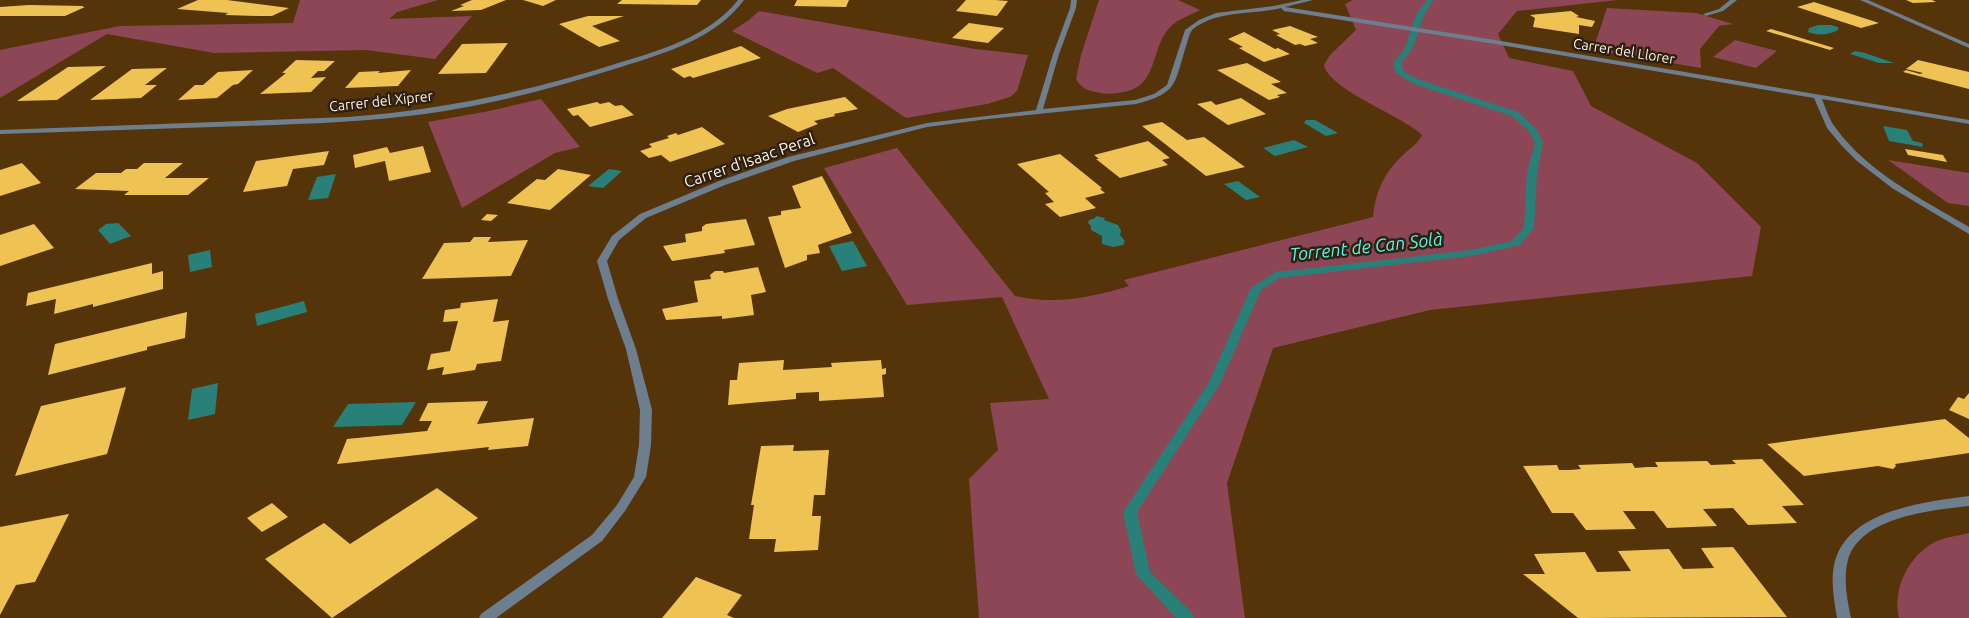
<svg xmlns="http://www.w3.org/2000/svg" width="1969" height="618" font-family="Ubuntu,sans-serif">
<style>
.green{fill:#8d4656}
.water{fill:#298079}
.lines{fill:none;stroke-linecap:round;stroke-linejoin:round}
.stream{fill:#298079;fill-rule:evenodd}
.building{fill:#eec354}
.street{fill:#6d7e8f;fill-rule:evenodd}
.labels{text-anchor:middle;stroke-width:5;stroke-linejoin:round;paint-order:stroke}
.far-street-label{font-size:14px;fill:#fef1e5;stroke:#2f200f}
.street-label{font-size:16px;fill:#fef1e5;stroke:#2f200f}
.water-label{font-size:18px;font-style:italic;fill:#56f6e9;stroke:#2f200f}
</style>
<rect width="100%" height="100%" fill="#553409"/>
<!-- green -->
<g class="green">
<polygon points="300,0 438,0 397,12 389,19 472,16 435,59 366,50 214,53 107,34 0,98 0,50 120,26 293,23"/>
<path d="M1099,0h79l22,10c-10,5 -23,10 -30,17 -19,20 -12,56 -42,64 -9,2 -18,4 -27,2 -11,-2 -19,-3 -25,-14l5,-24z"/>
<path d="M1353,0h265l-101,11 -19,23 11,24 64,13 18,35 106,57 64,64 -9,49 -322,34 -157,38 -46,135 18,135h-266l-10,-139 29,-29 -8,-47 59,-4 -47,-102 -95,8 -83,-137 73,-20 118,148c42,9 74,2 114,-10l-5,-6 249,-63c2,-25 12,-46 30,-62 7,-7 15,-11 19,-20 -19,-19 -93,-45 -98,-70l6,-10 26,-25 -11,-26z"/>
<polygon points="1607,8 1696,13 1733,24 1719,26 1700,49 1701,68 1593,50"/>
<polygon points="759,11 975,49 1028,55 1017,91 1010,97 987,104 906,118 833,68 817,73 732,31 749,20"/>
<polygon points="1735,40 1777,51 1756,68 1713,57"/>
<polygon points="541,99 580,147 555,153 462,208 428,122 489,111"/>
<polygon points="1888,160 1969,173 1969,206 1948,203"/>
<path d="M1969,533v85h-70c-7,-28 9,-62 36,-76 10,-5 23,-6 34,-9z"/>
</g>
<!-- water -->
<g class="water">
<path d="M1818,25h13l7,2v3c-9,5 -21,6 -30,2l1,-4z"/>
<polygon points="1855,51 1865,53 1894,63 1879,63 1850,54"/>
<polygon points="1306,120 1315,120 1338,133 1326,136 1304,123"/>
<polygon points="1883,126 1907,130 1913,141 1922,143 1923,147 1889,141"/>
<polygon points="1294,140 1308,147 1275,156 1263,148"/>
<polygon points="609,169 622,171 603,188 588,186"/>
<polygon points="336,174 328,198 308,200 317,177"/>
<polygon points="1238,181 1260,197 1246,200 1224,184"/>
<polygon points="1096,216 1105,218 1104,220 1118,225 1121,231 1120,235 1125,241 1123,245 1113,247 1102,244 1102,236 1091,230 1091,226 1088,223 1089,220 1095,218"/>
<polygon points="118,223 131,236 110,244 98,230 106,224"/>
<polygon points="853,241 867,266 842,271 829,246"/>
<polygon points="210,250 212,267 190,272 188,255"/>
<polygon points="304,301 307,312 257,326 255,314"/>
<polygon points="218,383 215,414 188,420 192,389"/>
<polygon points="416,402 402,425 333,427 348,404"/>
</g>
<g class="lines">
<!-- stream -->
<polygon class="stream" points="1427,0 1433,0 1424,15 1413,48 1401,63 1404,72 1420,80 1518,112 1537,130 1543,143 1537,173 1534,228 1520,245 1516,246 1471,256 1279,278 1261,290 1220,384 1137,512 1150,572 1192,613 1194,618 1176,618 1136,574 1123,512 1208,384 1251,288 1276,272 1471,250 1512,241 1524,228 1527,173 1535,143 1529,131 1512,116 1414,84 1396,73 1393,63 1405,48 1416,15"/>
</g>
<!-- building -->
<g class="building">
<polygon points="198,0 227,0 289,8 272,16 259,16 225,15 228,13 177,9"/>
<polygon points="472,0 506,0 481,10 451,11 464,6 460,5"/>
<polygon points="523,0 556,0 543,6"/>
<polygon points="622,0 701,0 697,5 617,4"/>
<polygon points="797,0 849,0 846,7 794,6"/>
<polygon points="966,0 995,0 1008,1 997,16 956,11"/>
<polygon points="1906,0 1932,0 1936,2 1913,3"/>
<polygon points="1814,2 1879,23 1861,28 1797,7"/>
<polygon points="29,5 84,6 82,7 85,7 65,16 0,16 0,7"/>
<polygon points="1571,11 1579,16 1576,17 1595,21 1592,27 1579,25 1579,34 1533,27 1535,18 1530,15"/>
<polygon points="588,16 624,16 592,26 620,41 599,47 559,24"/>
<polygon points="969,23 1004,28 988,43 952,38"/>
<polygon points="1290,26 1318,37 1310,39 1318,43 1305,46 1300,44 1295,45 1276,35 1280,34 1272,30"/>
<polygon points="1771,29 1834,48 1830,50 1766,31"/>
<polygon points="1244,32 1275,49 1278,48 1290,54 1264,62 1239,48 1243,47 1228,39"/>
<polygon points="508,43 486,73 438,74 462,44"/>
<polygon points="741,46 761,58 693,78 690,76 684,78 671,69"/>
<polygon points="296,60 335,61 324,71 318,71 311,78 326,77 311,92 260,94 286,73 282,73"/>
<polygon points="1918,60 1969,72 1969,89 1903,72 1906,70 1920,74 1923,73 1906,69"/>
<polygon points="1247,63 1281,82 1271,84 1287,93 1277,95 1280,97 1269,100 1217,70"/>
<polygon points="106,66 57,100 17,101 68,67"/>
<polygon points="167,68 145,85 157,85 141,98 90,100 132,69"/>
<polygon points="253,70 238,84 233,85 217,98 178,100 195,85 203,85 218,72"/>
<polygon points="411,70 398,86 345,88 359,72 380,71 378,73"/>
<polygon points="845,97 858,109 834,114 835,116 814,121 818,124 798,132 768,116 787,109"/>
<polygon points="1241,98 1266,114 1228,125 1197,104 1211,101 1216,105"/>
<polygon points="597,102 600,104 609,102 615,106 622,105 634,115 590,127 578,115 573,116 567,109"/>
<polygon points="1162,122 1187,140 1204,137 1245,167 1206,176 1142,126"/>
<polygon points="702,127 725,144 670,162 661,155 649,158 640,151 652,147 649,144 669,138 667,136 676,133 678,135"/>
<polygon points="1148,141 1170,158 1162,160 1168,165 1120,178 1096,159 1099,159 1094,155"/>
<polygon points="423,146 431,172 389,181 385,161 355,168 353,155 387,147 390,153"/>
<polygon points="1905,149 1943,155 1947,162 1908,155"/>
<polygon points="329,151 324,165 293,169 287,186 243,192 256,161"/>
<polygon points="1060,154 1102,188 1100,189 1105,193 1085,198 1096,208 1060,217 1045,204 1054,202 1045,193 1049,192 1017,164"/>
<polygon points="22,163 41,183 0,196 0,170"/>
<polygon points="144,163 183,163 165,178 209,178 188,195 124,195 129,191 75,189 96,173 121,173 126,169 137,169"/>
<polygon points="558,169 591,175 550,210 507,203 537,179 545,180"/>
<polygon points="822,176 852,233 818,245 820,253 807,255 807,260 785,268 768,217 781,215 781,211 801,208 792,186"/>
<polygon points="487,214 498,215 491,221 481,220"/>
<polygon points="746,219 755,245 724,250 725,253 672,261 663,246 686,242 685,234 702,231 702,227 706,224"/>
<polygon points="34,224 54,248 0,266 0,235"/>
<polygon points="474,237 491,237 488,242 528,240 511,276 422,279 444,243 470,242"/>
<polygon points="152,263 152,274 163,271 163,289 93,307 93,304 54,314 56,299 26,306 28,293"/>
<polygon points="758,267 766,292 751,295 754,315 722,319 722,316 666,320 662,309 698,302 694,281 711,279 710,275 715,271 723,271 724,273"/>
<polygon points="498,299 493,322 509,320 501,361 477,364 475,370 442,375 444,367 427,370 431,354 450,351 458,321 443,322 445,310 460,308 461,303"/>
<polygon points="187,312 185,338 147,347 147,350 48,375 55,344"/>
<polygon points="784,360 783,370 832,367 831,363 881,360 882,369 886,368 886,374 882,375 884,397 819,401 819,392 796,393 796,399 728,405 730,380 737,380 739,363"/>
<polygon points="126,387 107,454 15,476 41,406"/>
<polygon points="1969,393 1969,419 1949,410 1958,397 1964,399"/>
<polygon points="488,401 477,424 534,418 528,446 488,450 489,447 337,464 347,439 427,431 432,421 419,421 428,403"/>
<polygon points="1945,419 1969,438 1969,453 1895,464 1896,466 1893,469 1878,466 1804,476 1767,444"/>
<polygon points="794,445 793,451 829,450 825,495 814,495 812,516 821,516 818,550 774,552 776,539 749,539 754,505 751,505 761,446"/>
<polygon points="1762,459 1804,505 1782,506 1797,523 1748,525 1733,508 1703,509 1717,526 1667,528 1654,511 1623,511 1636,529 1586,530 1573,513 1552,513 1523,466 1557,465 1559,470 1570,470 1581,469 1578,465 1632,463 1635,468 1647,467 1658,467 1655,462 1707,461 1711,465 1736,464 1732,460"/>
<polygon points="437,488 478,518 332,618 265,559 324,523 350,544"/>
<polygon points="272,503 288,517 262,532 247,518"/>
<polygon points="69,514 35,582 16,585 0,615 0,527"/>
<polygon points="1733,547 1787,617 1578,618 1523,574 1545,574 1534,554 1585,552 1597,572 1631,571 1618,551 1669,549 1683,569 1714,568 1701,548"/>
<polygon points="696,577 742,595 727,615 734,618 662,618"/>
</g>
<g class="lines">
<!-- street -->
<g class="street">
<path d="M738,0h6c-29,39 -79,53 -123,67 -64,20 -130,38 -196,47 -60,8 -121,10 -181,12 -82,3 -163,5 -244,8v-4l348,-13c91,-7 180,-25 267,-53 43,-13 94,-27 123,-64z"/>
<path d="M1071,0h6l-1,8 -17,46 -16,55 92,-9 19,-6 13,-9 18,-55 14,-10 17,-7 58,-7 28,-6h11l-28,7 210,33 474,80v4l-147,-25c4,10 7,20 13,28 33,46 87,72 134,100v7l-77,-46 -35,-27 -15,-15 -15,-18 -13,-30 -319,-54 -211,-33 -3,-3c-28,7 -63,2 -88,21 -4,4 -5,12 -7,17 -12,39 -8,47 -50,58l-148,15 -61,8 -133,34 -69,24 -79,33 -27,22 -12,21 11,38 18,50 16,61 -1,35 -5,32 -21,34 -23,30 -106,77h-17l2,-4 111,-79 25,-30 17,-28 5,-32 1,-35 -14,-61 -18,-50 -11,-38 15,-25 28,-22 79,-33 69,-24 139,-34 109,-13 17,-56 17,-46z"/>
<polygon points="1730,0 1737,0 1723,11 1706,16 1703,14 1719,9"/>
<polygon points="1860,0 1868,0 1969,44 1969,48"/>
<path d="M1969,496v10c-37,4 -109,11 -121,54 -5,19 -1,39 3,58h-14c-3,-18 -7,-39 -2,-57 14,-51 90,-59 134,-65z"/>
</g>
</g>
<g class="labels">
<!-- far-street labels -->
<g class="far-street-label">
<text transform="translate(1624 51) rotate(9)" y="5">Carrer del Llorer</text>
<text transform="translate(381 101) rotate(-6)" y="5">Carrer del Xiprer</text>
</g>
<!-- street labels -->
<g class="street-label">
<text transform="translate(749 160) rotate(-19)" y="6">Carrer d'Isaac Peral</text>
</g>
<!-- water labels -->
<g class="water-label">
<text transform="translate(1366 247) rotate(-6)" y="6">Torrent de Can Solà</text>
</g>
</g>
</svg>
